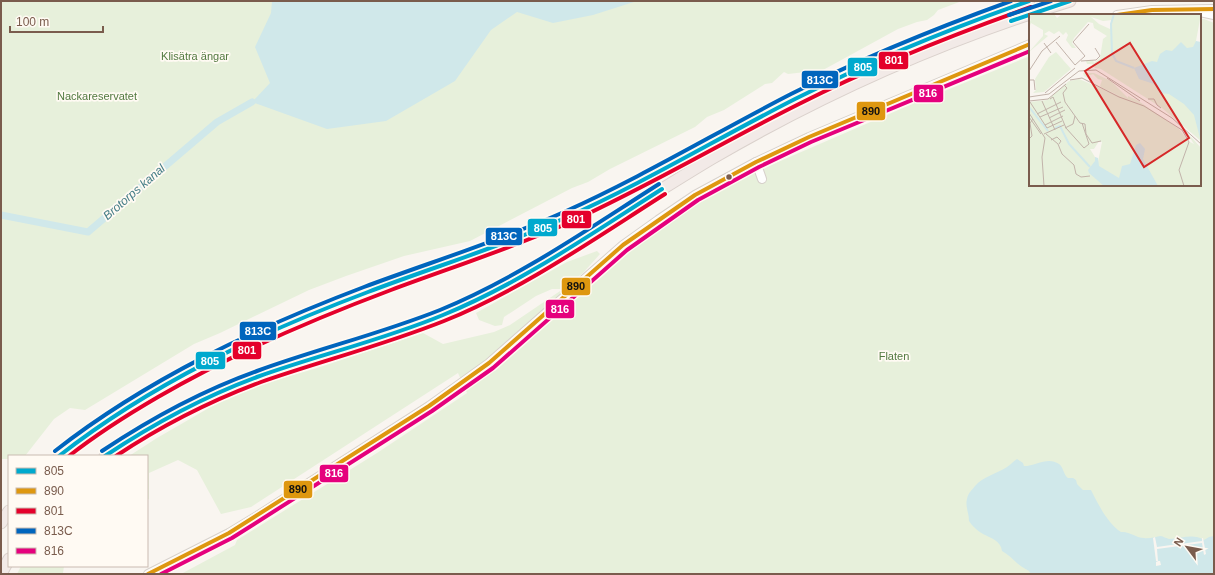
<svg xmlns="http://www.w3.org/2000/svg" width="1215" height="575" font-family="Arial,sans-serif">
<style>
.green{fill:#e7f0db}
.water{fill:#d0e8ea}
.pier{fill:#f9f5f0}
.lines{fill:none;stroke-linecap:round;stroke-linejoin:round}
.canal{stroke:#d0e8ea;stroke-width:7}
.minor-casing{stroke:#d7d1cb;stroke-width:10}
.highway-casing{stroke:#dad1cc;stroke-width:13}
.minor{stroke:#fefefd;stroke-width:8}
.highway{stroke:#f2eae7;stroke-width:11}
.bus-1-casing{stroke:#fffaf3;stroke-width:7}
.bus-2-casing{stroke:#fffaf3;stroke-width:7}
.bus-3-casing{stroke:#fffaf3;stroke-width:7}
.bus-4-casing{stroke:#fffaf3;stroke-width:7}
.bus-5-casing{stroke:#fffaf3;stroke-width:7}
.bus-1{stroke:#00a9ce;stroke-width:4}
.bus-2{stroke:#de970f;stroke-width:4}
.bus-3{stroke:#e4002b;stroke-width:4}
.bus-4{stroke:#0065bd;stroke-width:4}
.bus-5{stroke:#e5007d;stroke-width:4}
.bus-dot{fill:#7a5c4d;stroke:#fffaf3;stroke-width:1.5}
.labels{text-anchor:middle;stroke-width:3.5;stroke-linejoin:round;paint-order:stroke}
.park-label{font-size:11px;fill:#537a41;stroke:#fffaf3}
.water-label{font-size:12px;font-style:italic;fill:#437c86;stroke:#fffaf3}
.inset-river{fill:none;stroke:#d0e8ea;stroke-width:2}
.inset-road{fill:none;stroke:#c2b3aa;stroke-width:1}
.view{fill:#d62828;fill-opacity:0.15;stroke:#d62828;stroke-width:2}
.inset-edge{fill:none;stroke:#7a5c4d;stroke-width:2}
.line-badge{stroke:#fffaf3;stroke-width:1.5}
.badge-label{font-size:11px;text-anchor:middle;font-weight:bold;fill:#fff}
.pale-badge-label{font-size:11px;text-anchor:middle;font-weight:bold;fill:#111}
</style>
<rect width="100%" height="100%" fill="#f9f5f0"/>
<!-- green -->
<g class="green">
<polygon points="1,1 962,1 938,10 934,15 927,20 917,22 898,29 823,70 788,74 784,72 772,83 765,84 724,110 707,117 695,127 610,169 588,182 572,188 470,241 404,256 346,276 309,290 220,333 194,344 85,410 70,408 54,419 25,456 9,456 9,459 1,459"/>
<polygon points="1200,19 1204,19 1214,23 1214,574 181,574 235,545 237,540 377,453 467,393 458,373 251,507 221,514 197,470 178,460 149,473 149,499 147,500 147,456 129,456 157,438 240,390 314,369 423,333 443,344 494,332 510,325 703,194 750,175 778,162 903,108 1030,56 1030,185 1200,185"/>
<polygon points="597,251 600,254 583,273 562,289 552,289 536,296 504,317 502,325 495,326 479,320 476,313 567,262"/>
<polygon points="21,566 64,566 63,573 74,574 17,574"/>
</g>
<!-- water -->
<g class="water">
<polygon points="272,1 637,1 593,15 553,23 517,12 491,30 455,81 386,121 327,129 252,102 270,83 255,47 271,13"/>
<path d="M1017,459l6,4 1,3c12,0 24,-10 35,-2 5,4 4,10 9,14h5l3,2 1,4 6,6h8c7,14 17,34 30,42 8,-1 16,6 23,6 5,1 11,-1 16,-2 3,0 5,2 9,3 12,0 24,-6 35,1l5,-3 5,-1v38h-183c-2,-4 -4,-4 -7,-6 -9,-5 -14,-13 -22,-17 -1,-10 -11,-13 -19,-17 -5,-3 -11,-8 -14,-13 0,-8 -4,-15 -2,-22 1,-6 5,-9 8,-13 9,-10 21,-12 32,-19 4,-3 6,-5 10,-8z"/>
</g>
<!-- pier -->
<polygon class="pier" points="1155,537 1157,547 1178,544 1177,538 1179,537 1180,544 1202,541 1202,538 1203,538 1206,554 1204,555 1202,543 1157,549 1158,561 1160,561 1161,565 1156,566 1156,562 1158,562 1156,561 1153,538"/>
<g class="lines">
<!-- canal -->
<polyline class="canal" points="1,215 88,232 217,122 252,102"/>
<defs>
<g id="minor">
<polyline points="1200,12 1214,15"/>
<polyline points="1117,15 1152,10 1214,9"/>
<polyline points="756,162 762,179"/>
<polyline points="148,574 229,533 257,516 429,406 489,363 623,245 658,220 695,195 756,162 809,137 1030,44"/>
</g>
<g id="highway">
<path d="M59,456c38,-31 80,-55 122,-79 60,-33 123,-61 187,-85 65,-25 133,-45 197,-74 79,-35 153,-80 230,-119 75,-38 154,-70 234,-98"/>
<path d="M105,456c53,-37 112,-65 173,-86 66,-23 135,-38 198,-69 41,-20 78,-44 116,-68 40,-25 79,-50 119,-74 113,-66 235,-120 359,-158"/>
<polyline points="1,523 9,511"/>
<polyline points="1,574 9,559"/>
</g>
</defs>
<!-- minor casing -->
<use href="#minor" class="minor-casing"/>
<!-- highway casing -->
<use href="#highway" class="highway-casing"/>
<!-- minor -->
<use href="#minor" class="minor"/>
<!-- highway -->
<use href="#highway" class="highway"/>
<defs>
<g id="bus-1">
<polyline points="1011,21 1070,1"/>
<path d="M59,456c92,-72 200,-123 309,-164 65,-25 133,-45 197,-74 79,-35 153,-80 230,-119 76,-38 154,-70 234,-98"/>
<path d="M105,456c48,-32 98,-59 152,-79 61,-22 126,-37 186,-62 78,-32 148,-81 219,-126"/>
</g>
<g id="bus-2">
<polyline points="1117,15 1152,10 1214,9"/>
<polyline points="148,574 229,533 429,406 489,363 623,245 695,195 756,162 809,137 1030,44"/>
</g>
<g id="bus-3">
<path d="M69,456c28,-22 58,-41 89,-59 74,-43 153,-77 233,-107 59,-22 118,-41 175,-66 80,-36 155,-81 233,-120 75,-38 153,-69 232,-97"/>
<path d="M116,456c45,-30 94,-55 145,-74 60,-21 123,-37 183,-61 79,-32 150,-82 221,-127"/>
</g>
<g id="bus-4">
<polyline points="1009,15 1051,1"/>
<path d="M55,451c92,-72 201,-123 309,-164 67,-25 135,-46 200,-75 78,-35 151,-79 227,-118 71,-36 145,-66 220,-93"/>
<path d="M102,451c48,-32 99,-60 155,-80 60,-22 123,-37 183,-61 78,-32 148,-81 219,-126"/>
</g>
<polyline id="bus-5" points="161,574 232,538 432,411 493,368 627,250 698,200 759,167 811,142 1030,51"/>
</defs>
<!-- bus-1 casing -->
<use href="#bus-1" class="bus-1-casing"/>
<!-- bus-2 casing -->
<use href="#bus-2" class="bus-2-casing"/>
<!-- bus-3 casing -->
<use href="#bus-3" class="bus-3-casing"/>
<!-- bus-4 casing -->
<use href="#bus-4" class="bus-4-casing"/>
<!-- bus-5 casing -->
<use href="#bus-5" class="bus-5-casing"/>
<!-- bus-1 -->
<use href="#bus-1" class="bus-1"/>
<!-- bus-2 -->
<use href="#bus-2" class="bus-2"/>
<!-- bus-3 -->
<use href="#bus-3" class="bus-3"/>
<!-- bus-4 -->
<use href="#bus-4" class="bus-4"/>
<!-- bus-5 -->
<use href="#bus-5" class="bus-5"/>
</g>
<!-- markers -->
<circle class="bus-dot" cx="729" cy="177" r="3.5"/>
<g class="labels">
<!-- park labels -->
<g class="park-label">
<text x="195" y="60">Klisätra ängar</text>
<text x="97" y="100">Nackareservatet</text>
<text x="894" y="360">Flaten</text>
</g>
<!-- water labels -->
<g class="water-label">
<text transform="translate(134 192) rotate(-41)" y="4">Brotorps kanal</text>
</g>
</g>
<!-- overview -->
<g transform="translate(1029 14)">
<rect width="172" height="172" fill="#f9f5f0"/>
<path d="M0,0h25l3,4 5,-4h139l-5,27 5,15v85l-39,-33 -61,-39 -6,-1 -3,-4h-5l-1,-3 7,-1 1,3 6,-5 3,-19 4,-3 -13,-8 -1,-5 -5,-1 -14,16 -2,5 4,5h-4l-6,-8 2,-5 -2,-3 -3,3 -4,-4 -5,3 -5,-3 -5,3 4,2 -19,16 14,-16v-6l-12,-7 -2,5v-9l2,2zM62,3l12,4 9,-1 -2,9 -11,-5zM27,38l15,17 -27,23 -11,1 3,-3 -1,-11 14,-22zM58,59h7l17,8 17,17v-2l9,4 42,29 9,12 6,3 -8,-12 7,7 8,9v3h-3h3v35h-172v-84l18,-2 22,-19 10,-2 43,18 -20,-9 -2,-2 2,-6 -4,-1 -5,-5 -5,2 1,3 -5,-3 -1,-3zM70,127l3,1 -4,20 -8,-13h4z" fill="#e7f0db" fill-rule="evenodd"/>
<path d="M167,27l5,1v100l-7,-27 -10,-11 -15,-10 -9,-1 -6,-9 -15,-5 -5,-11 18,-7 5,1 3,-8 6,-4 6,1 9,-9 6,6 6,-1zM111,129l5,6 -2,10 15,27h-54l-15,-13 -1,-3 7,-9v-4l3,1 1,8 20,12 3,-12 8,-2 6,-19z" fill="#d0e8ea"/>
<path class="inset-river" d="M85,0l-3,10 1,29 4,8 18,7M0,93l19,24M26,114l5,-2 9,18 21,23"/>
<path class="inset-road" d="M27,28l19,23M15,29l7,10M52,47l15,-1 4,-4 -5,-8M46,51l10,-9 -12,-14 16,-18M0,57l13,-20 18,-15M78,64l33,23M0,66h5l1,10M41,66l12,-2 37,19 25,9 38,24 7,12 -10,28 5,16M35,71l3,3 -4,5 2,9 15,21 5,1 1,10 6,9 9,-2M16,79l30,-25M0,83l20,-3 30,-23 17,-1 76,48 29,26M21,85l3,-2 13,31 18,20 5,-4 -7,-21M119,85h6l3,6 4,3M0,87l19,-2 18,-15M13,87l13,29M1,88l17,26 15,-7M0,99l16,25 -3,19 2,29M8,100l24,-12M0,103l12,17M11,103l23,-10M20,104l16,-8M16,111l18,-9M36,114l8,-4 2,-8M15,120l20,-9M17,120l12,10 4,10 12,11 2,9 5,3 9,-1M0,125l3,-3 -2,-13 3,-4M22,126l6,-3 4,4 -2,3"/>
<path class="view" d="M101,29l59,95 -45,29 -59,-96z"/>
<rect width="172" height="172" class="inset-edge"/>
</g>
<g class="line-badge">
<rect x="878" y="51" width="31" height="19" rx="4" fill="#e4002b"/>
<rect x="847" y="57" width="31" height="20" rx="4" fill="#00a9ce"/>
<rect x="801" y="70" width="38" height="19" rx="4" fill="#0065bd"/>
<rect x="913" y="84" width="31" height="19" rx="4" fill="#e5007d"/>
<rect x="856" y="101" width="30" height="20" rx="4" fill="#de970f"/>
<rect x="561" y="210" width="31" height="19" rx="4" fill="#e4002b"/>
<rect x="527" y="218" width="31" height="19" rx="4" fill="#00a9ce"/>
<rect x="485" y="227" width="38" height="19" rx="4" fill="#0065bd"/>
<rect x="561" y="277" width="30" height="19" rx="4" fill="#de970f"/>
<rect x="545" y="299" width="30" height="20" rx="4" fill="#e5007d"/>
<rect x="239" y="321" width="38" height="20" rx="4" fill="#0065bd"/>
<rect x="232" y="341" width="30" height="19" rx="4" fill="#e4002b"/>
<rect x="195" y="351" width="31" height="19" rx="4" fill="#00a9ce"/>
<rect x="319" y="464" width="30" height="19" rx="4" fill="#e5007d"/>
<rect x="283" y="480" width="30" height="19" rx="4" fill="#de970f"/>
</g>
<g class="badge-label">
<text x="894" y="64">801</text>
<text x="863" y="71">805</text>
<text x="820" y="84">813C</text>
<text x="928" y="97">816</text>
<text x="576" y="223">801</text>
<text x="543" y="232">805</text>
<text x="504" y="240">813C</text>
<text x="560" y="313">816</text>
<text x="258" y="335">813C</text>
<text x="247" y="354">801</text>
<text x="210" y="365">805</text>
<text x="334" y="477">816</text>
</g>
<g class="pale-badge-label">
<text x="871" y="115">890</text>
<text x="576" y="290">890</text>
<text x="298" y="493">890</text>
</g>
<!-- border -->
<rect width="1215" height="575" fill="none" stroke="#7a5c4d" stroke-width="4"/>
<!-- legend -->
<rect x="8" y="455" width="140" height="112" fill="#fffaf3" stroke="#cabbb1"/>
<rect x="16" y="468" width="20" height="6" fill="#00a9ce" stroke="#cabbb1"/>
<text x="44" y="475" font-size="12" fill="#7a5c4d">805</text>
<rect x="16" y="488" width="20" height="6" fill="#de970f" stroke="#cabbb1"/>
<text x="44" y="495" font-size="12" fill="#7a5c4d">890</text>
<rect x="16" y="508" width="20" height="6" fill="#e4002b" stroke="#cabbb1"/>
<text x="44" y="515" font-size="12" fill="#7a5c4d">801</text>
<rect x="16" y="528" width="20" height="6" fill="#0065bd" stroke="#cabbb1"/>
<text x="44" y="535" font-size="12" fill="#7a5c4d">813C</text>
<rect x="16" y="548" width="20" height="6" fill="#e5007d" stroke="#cabbb1"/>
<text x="44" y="555" font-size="12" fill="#7a5c4d">816</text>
<!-- north arrow -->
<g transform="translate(1187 547) rotate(302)" stroke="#fffaf3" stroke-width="3" paint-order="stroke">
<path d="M0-3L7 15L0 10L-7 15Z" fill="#7a5c4d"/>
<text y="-6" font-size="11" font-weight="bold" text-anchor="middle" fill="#7a5c4d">N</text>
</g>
<!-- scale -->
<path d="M10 26v6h93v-6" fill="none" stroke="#7a5c4d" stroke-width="2"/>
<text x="16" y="26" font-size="12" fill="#7a5c4d" stroke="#fffaf3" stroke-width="3" paint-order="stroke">100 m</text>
</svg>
